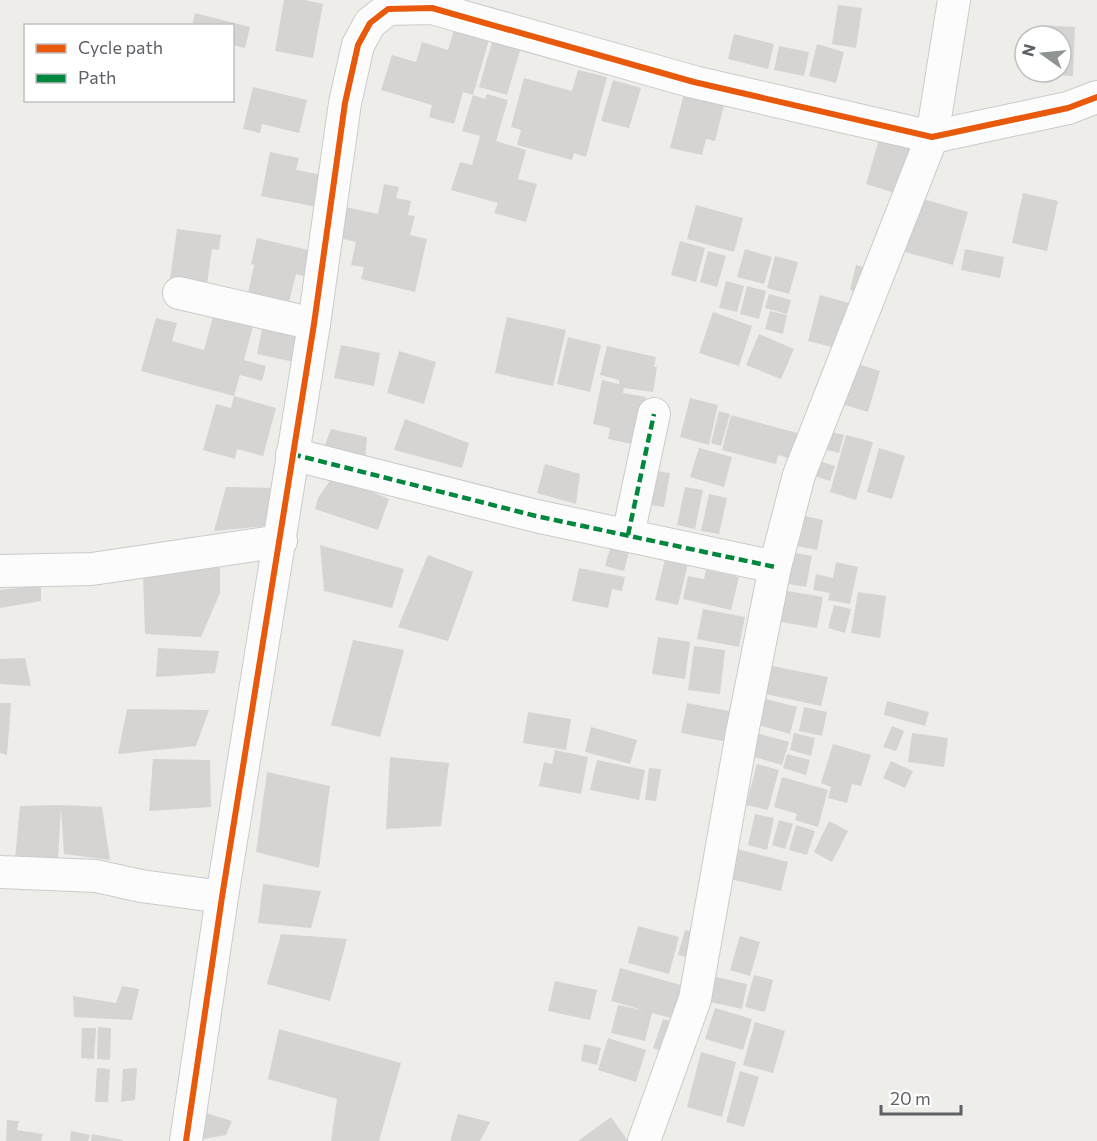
<svg xmlns="http://www.w3.org/2000/svg" width="1097" height="1141" font-family="Commissioner,sans-serif">
<style>
.building{fill:#d5d4d2}
.lines{fill:none;stroke-linecap:round;stroke-linejoin:round}
.street-casing{stroke:#cacbcb;stroke-width:34}
.street{stroke:#fcfcfc;stroke-width:32}
.quiet{stroke:#00873e;stroke-width:4.5;stroke-dasharray:9 4.5;stroke-linecap:butt}
.cycleway-casing{stroke:#fff;stroke-width:10}
.cycleway{stroke:#e8590c;stroke-width:6}
</style>
<rect width="100%" height="100%" fill="#eeede9"/>
<!-- building -->
<g class="building">
<polygon points="284,0 305,0 323,4 313,58 275,51"/>
<polygon points="838,5 862,8 856,48 832,44"/>
<polygon points="195,13 250,27 245,48 232,45 232,26 192,26"/>
<polygon points="456,23 491,33 473,95 463,92 454,124 429,117 432,105 381,90 392,55 416,62 422,42 448,50"/>
<polygon points="1041,25 1075,27 1073,76 1038,74 1038,72 1061,72 1061,36 1040,36"/>
<polygon points="495,32 523,40 507,95 479,87"/>
<polygon points="734,34 774,44 768,69 728,59"/>
<polygon points="817,44 844,52 836,83 809,76"/>
<polygon points="779,46 809,52 804,76 774,70"/>
<polygon points="578,70 607,77 586,157 574,153 572,160 517,145 521,130 511,127 524,78 572,91"/>
<polygon points="613,80 641,88 629,128 601,121"/>
<polygon points="253,87 307,100 299,133 262,124 260,133 243,129"/>
<polygon points="685,90 725,101 715,141 706,139 702,155 670,148"/>
<polygon points="487,94 508,100 496,141 526,150 518,179 537,184 526,222 494,213 498,203 451,190 460,162 472,165 480,136 462,131 473,95 485,99"/>
<polygon points="881,133 916,143 901,195 866,184"/>
<polygon points="270,152 299,158 296,170 323,175 317,207 261,196"/>
<polygon points="384,184 399,187 396,198 411,201 408,215 415,216 410,235 427,239 415,292 361,279 364,267 351,265 356,242 339,238 346,207 378,214"/>
<polygon points="1023,193 1058,201 1047,251 1012,243"/>
<polygon points="920,198 968,212 953,265 905,252"/>
<polygon points="696,205 743,218 734,252 687,239"/>
<polygon points="177,229 221,235 219,250 212,249 207,284 170,279"/>
<polygon points="257,238 321,253 315,279 296,274 289,302 248,293 254,265 251,264"/>
<polygon points="680,241 705,248 696,282 671,275"/>
<polygon points="745,249 772,257 764,284 737,277"/>
<polygon points="965,249 1004,257 1000,278 961,270"/>
<polygon points="708,251 726,256 717,287 700,282"/>
<polygon points="775,256 798,262 789,294 767,288"/>
<polygon points="856,265 874,270 863,293 850,290"/>
<polygon points="726,281 744,286 737,312 719,308"/>
<polygon points="747,286 766,291 759,319 740,314"/>
<polygon points="769,294 791,300 787,314 765,308"/>
<polygon points="820,295 849,303 836,348 808,341"/>
<polygon points="216,305 256,315 244,360 266,366 262,381 240,375 234,396 141,371 156,318 177,323 172,341 204,350"/>
<polygon points="770,311 787,315 783,334 765,329"/>
<polygon points="713,312 752,326 739,366 699,353"/>
<polygon points="265,315 303,323 294,362 257,354"/>
<polygon points="507,317 566,330 553,386 495,373"/>
<polygon points="759,334 794,349 781,379 746,365"/>
<polygon points="568,337 601,345 590,392 557,384"/>
<polygon points="341,345 380,353 374,386 334,378"/>
<polygon points="607,346 656,357 654,367 657,367 653,392 624,388 623,393 646,397 645,401 653,403 637,445 608,439 610,428 593,424 602,380 619,384 619,380 600,375"/>
<polygon points="399,351 436,362 424,404 387,393"/>
<polygon points="845,360 880,371 868,412 832,401"/>
<polygon points="234,396 276,408 263,456 237,449 235,459 203,450 216,404 231,408"/>
<polygon points="690,398 718,405 709,445 680,437"/>
<polygon points="719,411 730,414 721,446 711,443"/>
<polygon points="731,415 801,434 794,460 778,455 776,464 722,450"/>
<polygon points="405,419 469,443 462,468 394,450"/>
<polygon points="331,429 367,437 365,460 323,450"/>
<polygon points="820,429 844,435 839,453 815,447"/>
<polygon points="846,435 873,442 856,500 830,492"/>
<polygon points="699,448 732,457 724,487 690,477"/>
<polygon points="879,448 905,456 892,499 867,492"/>
<polygon points="809,458 835,466 830,481 805,473"/>
<polygon points="545,464 580,474 576,504 537,493"/>
<polygon points="656,471 670,473 664,507 650,505"/>
<polygon points="333,476 389,499 378,530 315,509 318,498"/>
<polygon points="226,487 275,488 266,526 214,531"/>
<polygon points="685,487 703,490 695,529 677,525"/>
<polygon points="709,494 727,498 719,534 701,531"/>
<polygon points="796,514 823,520 817,550 790,545"/>
<polygon points="612,542 630,547 624,571 605,566"/>
<polygon points="320,545 404,569 392,608 324,591"/>
<polygon points="790,552 812,556 806,587 784,583"/>
<polygon points="428,555 473,572 448,641 398,627"/>
<polygon points="666,555 689,560 678,605 655,600"/>
<polygon points="220,561 220,593 201,637 145,634 143,575"/>
<polygon points="836,562 858,567 850,604 828,600 830,593 813,590 816,574 833,578"/>
<polygon points="579,568 625,577 622,591 612,589 608,608 572,601"/>
<polygon points="706,570 739,577 731,610 683,599 688,576 704,579"/>
<polygon points="41,585 41,601 0,608 0,590"/>
<polygon points="776,589 823,597 817,628 770,620"/>
<polygon points="858,592 886,596 880,638 851,633"/>
<polygon points="834,605 851,609 845,633 828,628"/>
<polygon points="703,609 745,617 739,647 697,639"/>
<polygon points="658,637 690,642 685,679 652,674"/>
<polygon points="353,640 404,650 380,737 331,725"/>
<polygon points="694,646 725,650 720,694 688,690"/>
<polygon points="158,648 219,651 215,673 156,677"/>
<polygon points="25,658 31,686 0,684 0,659"/>
<polygon points="767,665 828,677 821,706 761,693"/>
<polygon points="758,697 797,707 790,734 751,723"/>
<polygon points="887,701 929,712 925,726 884,715"/>
<polygon points="0,703 11,703 7,755 0,753"/>
<polygon points="687,703 734,712 728,742 681,733"/>
<polygon points="804,707 827,712 822,736 799,731"/>
<polygon points="127,709 209,710 196,746 118,754"/>
<polygon points="528,712 571,719 566,750 523,743"/>
<polygon points="892,726 904,731 896,751 883,747"/>
<polygon points="591,727 637,740 630,764 585,752"/>
<polygon points="757,733 789,742 782,765 751,756"/>
<polygon points="794,733 815,738 811,756 790,750"/>
<polygon points="912,733 948,738 944,767 908,762"/>
<polygon points="833,744 871,755 861,786 852,784 847,803 828,798 831,787 821,783"/>
<polygon points="555,750 588,757 581,794 539,786 544,762 552,764"/>
<polygon points="787,754 810,760 806,775 783,768"/>
<polygon points="390,757 449,763 441,826 386,829"/>
<polygon points="153,759 210,760 211,807 149,811"/>
<polygon points="597,760 645,770 639,800 590,790"/>
<polygon points="891,761 913,771 905,788 883,778"/>
<polygon points="757,764 779,770 768,810 746,805"/>
<polygon points="649,768 661,769 656,801 645,800"/>
<polygon points="267,772 330,786 319,868 256,852"/>
<polygon points="782,777 828,790 818,827 795,820 797,814 774,807"/>
<polygon points="61,805 102,807 110,860 64,854 61,808 58,859 15,858 20,806"/>
<polygon points="755,814 774,818 767,850 748,845"/>
<polygon points="779,820 793,824 785,849 772,845"/>
<polygon points="829,821 848,831 832,862 814,852"/>
<polygon points="796,825 815,831 807,855 789,850"/>
<polygon points="737,849 788,862 781,891 730,879"/>
<polygon points="263,884 321,891 311,928 258,923"/>
<polygon points="638,926 679,937 669,974 628,963"/>
<polygon points="685,930 698,933 692,958 678,955"/>
<polygon points="281,934 347,939 330,1001 267,984"/>
<polygon points="740,936 760,942 750,976 730,970"/>
<polygon points="620,968 688,987 679,1020 652,1013 645,1041 611,1033 618,1005 646,1011 611,1001"/>
<polygon points="754,975 773,980 765,1012 745,1007"/>
<polygon points="716,977 747,984 742,1009 710,1002"/>
<polygon points="555,981 597,990 590,1020 548,1011"/>
<polygon points="122,986 139,989 132,1020 74,1017 73,996 116,1003"/>
<polygon points="715,1008 752,1019 743,1050 705,1039"/>
<polygon points="663,1019 679,1024 669,1053 653,1048"/>
<polygon points="755,1022 785,1031 773,1073 743,1065"/>
<polygon points="98,1027 111,1028 110,1060 97,1059"/>
<polygon points="82,1028 96,1028 94,1059 81,1058"/>
<polygon points="279,1029 401,1063 379,1141 331,1141 337,1099 268,1079"/>
<polygon points="608,1038 646,1050 636,1082 598,1070"/>
<polygon points="584,1044 601,1048 597,1065 581,1061"/>
<polygon points="701,1052 736,1062 722,1117 687,1107"/>
<polygon points="97,1068 110,1069 108,1102 95,1102"/>
<polygon points="137,1068 135,1100 121,1102 123,1069"/>
<polygon points="740,1071 759,1077 744,1127 726,1122"/>
<polygon points="206,1113 232,1121 226,1135 198,1140"/>
<polygon points="458,1114 490,1122 480,1141 450,1141"/>
<polygon points="611,1117 628,1141 578,1141"/>
<polygon points="7,1120 19,1121 17,1130 43,1134 41,1141 6,1141"/>
<polygon points="71,1131 90,1135 88,1141 70,1141"/>
<polygon points="92,1134 123,1140 123,1141 91,1141"/>
</g>
<g class="lines">
<defs>
<g id="street">
<polyline points="179,293 314,324"/>
<polyline points="292,454 536,516 775,567"/>
<polyline points="628,535 654,414"/>
<polyline points="0,571 92,569 281,541"/>
<polyline points="0,872 96,876 141,886 222,897"/>
<polyline points="186,1141 222,897 314,324 345,103 358,45 370,23 388,9 432,8 694,82 932,137 1068,108 1097,97"/>
<polyline points="644,1141 695,999 742,733 775,567 799,475 932,137 954,0"/>
</g>
</defs>
<!-- street casing -->
<use href="#street" class="street-casing"/>
<!-- street -->
<use href="#street" class="street"/>
<!-- quiet -->
<g class="quiet">
<polyline points="292,454 536,516 775,567"/>
<polyline points="628,535 654,414"/>
</g>
<defs>
<polyline id="cycleway" points="186,1141 222,897 314,324 345,103 358,45 370,23 388,9 432,8 694,82 932,137 1068,108 1097,97"/>
</defs>
<!-- cycleway casing -->
<use href="#cycleway" class="cycleway-casing"/>
<!-- cycleway -->
<use href="#cycleway" class="cycleway"/>
</g>
<!-- legend -->
<rect x="24" y="24" width="210" height="78" fill="#ffffff" stroke="#bfc0c2" stroke-width="1.5"/>
<rect x="36" y="44" width="30" height="9" fill="#e8590c" stroke="#bfc0c2" stroke-width="1.5"/>
<text x="78" y="54" font-size="18" fill="#5e6266">Cycle path</text>
<rect x="36" y="74" width="30" height="9" fill="#00873e" stroke="#bfc0c2" stroke-width="1.5"/>
<text x="78" y="84" font-size="18" fill="#5e6266">Path</text>
<!-- north arrow -->
<g transform="translate(1043 54) rotate(285)"><circle r="28" fill="#ffffff" stroke="#bfc0c2" stroke-width="1.5"/>
<path d="M0-4.5L10 22L0 15L-10 22Z" fill="#909394"/>
<text y="-9" font-size="16" font-weight="bold" text-anchor="middle" fill="#5e6266">N</text>
</g>
<!-- scale -->
<path d="M881 1105v9h80v-9" fill="none" stroke="#5e6266" stroke-width="3"/>
<text x="890" y="1105" font-size="18" fill="#5e6266" stroke="#ffffff" stroke-width="4.5" paint-order="stroke">20 m</text>
</svg>
